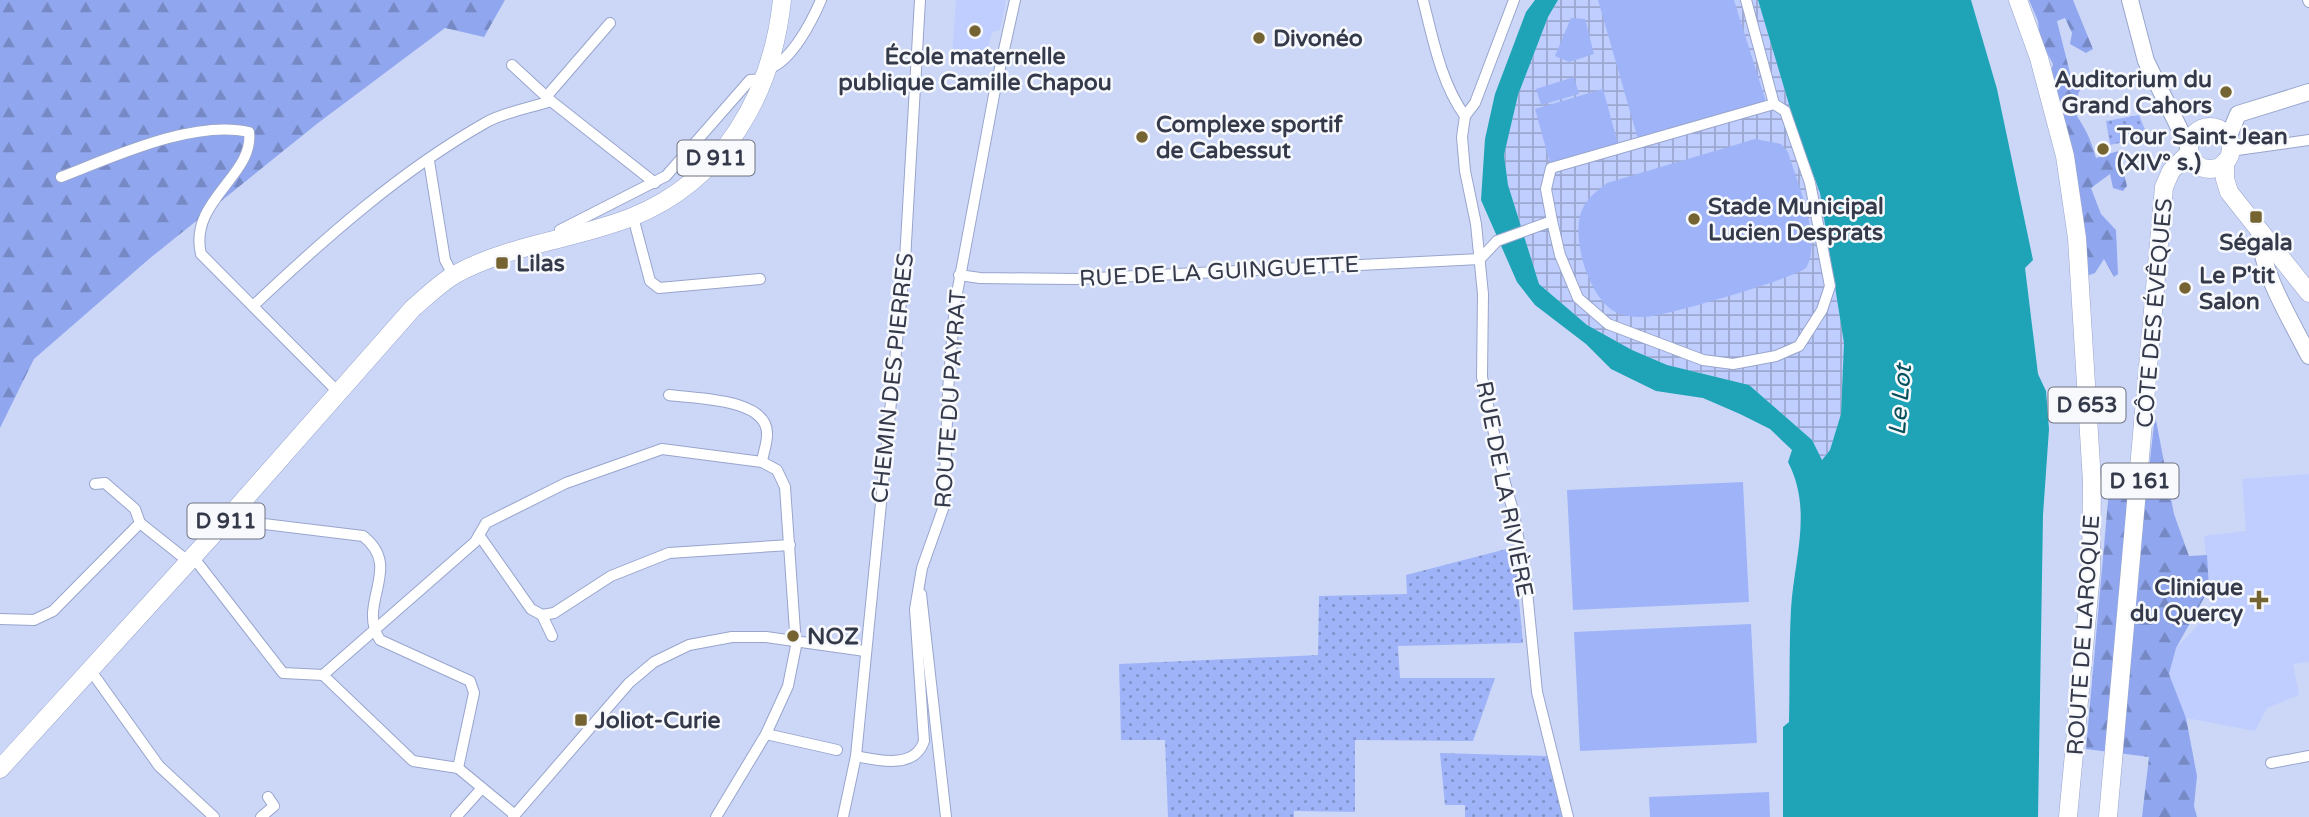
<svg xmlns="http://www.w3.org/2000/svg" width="2309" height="817" font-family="'Varela Round',sans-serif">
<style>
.built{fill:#bfcefe}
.industrial{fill:url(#industrial-grid)}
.grass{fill:url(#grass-dots)}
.forest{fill:url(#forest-firs)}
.park{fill:#9fb4f8}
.water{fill:#1ea3b7}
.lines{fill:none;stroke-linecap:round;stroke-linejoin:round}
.street-casing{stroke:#98a5cc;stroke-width:12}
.secondary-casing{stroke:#98a5cc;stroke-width:18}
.primary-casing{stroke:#98a5cc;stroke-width:19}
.street{stroke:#fff;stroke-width:10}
.secondary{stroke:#fff;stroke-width:16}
.primary{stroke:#fff;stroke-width:18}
.poi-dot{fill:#756432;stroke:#f7f9fd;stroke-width:2.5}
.labels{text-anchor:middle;stroke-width:5;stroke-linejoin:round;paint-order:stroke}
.shield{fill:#f7f9fd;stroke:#6f7380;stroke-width:2}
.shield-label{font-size:21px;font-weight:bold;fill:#353a4b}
.poi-label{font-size:23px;font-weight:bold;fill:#353a4b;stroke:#f7f9fd;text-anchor:start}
.street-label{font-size:23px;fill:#353a4b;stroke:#f7f9fd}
.water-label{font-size:24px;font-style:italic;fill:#07505b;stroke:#f7f9fd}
</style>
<defs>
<pattern id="industrial-grid" width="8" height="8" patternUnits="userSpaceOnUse" patternTransform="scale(1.75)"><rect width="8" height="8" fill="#bfcefe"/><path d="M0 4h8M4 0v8" fill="none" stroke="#9ca8d0"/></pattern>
<pattern id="grass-dots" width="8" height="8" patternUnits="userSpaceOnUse" patternTransform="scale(1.75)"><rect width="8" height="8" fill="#9fb4f8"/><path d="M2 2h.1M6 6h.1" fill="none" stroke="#8293cb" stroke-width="1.8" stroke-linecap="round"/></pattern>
<pattern id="forest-firs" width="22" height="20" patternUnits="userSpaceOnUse" patternTransform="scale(1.75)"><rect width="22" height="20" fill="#90a7ef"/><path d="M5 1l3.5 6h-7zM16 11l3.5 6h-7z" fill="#7689c4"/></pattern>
</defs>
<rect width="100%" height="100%" fill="#ccd7f8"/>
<!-- built -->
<g class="built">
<polygon points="956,0 1006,0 1000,30 992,32 988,48 994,50 992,62 952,57"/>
<polygon points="2309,474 2309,662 2293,664 2299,695 2267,708 2255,731 2186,718 2169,674 2176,648 2211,612 2204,536 2246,531 2242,479"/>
</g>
<!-- industrial -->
<polygon class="industrial" points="1558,0 1758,0 1796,128 1820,193 1844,343 1841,414 1830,450 1821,460 1812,440 1749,385 1667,365 1632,350 1587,325 1539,284 1508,185 1504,155 1518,95 1548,17"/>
<!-- grass -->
<g class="grass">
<polygon points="2139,115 2148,137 2110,145 2106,121"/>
<polygon points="1514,547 1523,643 1398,646 1400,678 1495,678 1473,741 1355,740 1355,812 1294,811 1294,817 1168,817 1165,740 1121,740 1119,664 1318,655 1319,596 1407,594 1406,575"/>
<polygon points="1440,753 1548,756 1562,817 1465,817 1465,805 1445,805"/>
</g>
<!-- forest -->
<g class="forest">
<polygon points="0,0 505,0 484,37 445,28 318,123 149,259 34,359 0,428"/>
<path d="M2029,0h44l20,49 -7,4 -16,-9 2,-11 -7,-15 -8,3 15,60h9l2,4 -5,9 3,14 -6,5c11,17 15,24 21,45l22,-7 9,35 -4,5 -10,-3 -3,-14 -19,14 10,26 15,16 2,44 -4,3 -10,-18 -9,14 -8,3 -6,-75 -31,-126 3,-11 -13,-24 -2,-19z"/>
<polygon points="2155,415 2174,514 2189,556 2207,555 2209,589 2176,648 2169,674 2186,718 2197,776 2194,806 2197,817 2142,817 2149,757 2086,749 2111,467 2149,469"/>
</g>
<!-- park -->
<g class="park">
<polygon points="1598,0 1734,0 1766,102 1638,139"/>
<polygon points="1571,18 1585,19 1594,54 1569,62 1555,56"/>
<polygon points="1574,77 1579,94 1541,105 1536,89"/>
<polygon points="1603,89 1618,144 1550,163 1535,109"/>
<path d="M1755,139l26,5 7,8c9,31 35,88 18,116 -14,11 -132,45 -154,48 -9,2 -24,1 -32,-2 -30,-10 -50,-76 -38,-104 4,-11 16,-20 25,-27z"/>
<polygon points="1743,482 1749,602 1573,610 1567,490"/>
<polygon points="1751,624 1757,743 1580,751 1574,632"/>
<polygon points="1769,792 1770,817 1650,817 1649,797"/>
</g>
<!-- water -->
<path class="water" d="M1535,0h23l-10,17 -30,78 -14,60 4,30 31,99 48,41 45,25 35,15 82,20 63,55 10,20 8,-10 11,-36 3,-71 -24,-150 -24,-65 -38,-128h213l26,89 36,171 -8,8 13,106 8,17 3,38 -6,86 -5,302h-255v-90l6,-5c1,-37 0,-75 2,-113 3,-50 22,-99 -3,-147l4,-12 -22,-21 -30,-15 -37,-16 -47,-7 -45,-22 -25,-25 -51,-39 -18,-23 -36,-82 4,-61 10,-45 31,-82z"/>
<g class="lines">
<defs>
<g id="street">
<path d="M1423,0c10,39 18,83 42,116l-3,21 3,34 11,53 7,70 -1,83 21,99 11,38 12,67 11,111 31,125"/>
<polyline points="2308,0 2309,2"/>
<polyline points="512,65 551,101 655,183"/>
<path d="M770,68c22,-8 42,-47 51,-68"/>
<polyline points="546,97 610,23"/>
<polyline points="1465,116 1475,103 1514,0"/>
<polyline points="2230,151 2309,140"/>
<polyline points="429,161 445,260 453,275"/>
<path d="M61,177c52,-20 133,-58 188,-45 6,43 -61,69 -48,122l138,139"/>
<polyline points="633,217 650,281 659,288 760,279"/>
<polyline points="1552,221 1560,255 1578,298 1608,324 1703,360 1733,364 1776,356 1799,346 1822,310 1830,286 1810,183 1785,111 1774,104"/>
<polyline points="563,237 560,230 666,176 750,80 765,79"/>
<polyline points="1480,259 1497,241 1552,221 1546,189 1551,168 1774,104 1746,0"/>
<polyline points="959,275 980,278 1076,279 1480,259"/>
<path d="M253,306c71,-67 146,-134 232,-183 19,-11 45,-15 66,-22"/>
<path d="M669,395c26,4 100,3 98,40 0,9 -4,18 -5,27"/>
<polyline points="95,484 105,483 135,509 140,523"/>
<path d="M232,513l16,9 115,14c41,32 -7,67 17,104l90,41 4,12 -16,75"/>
<polyline points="479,535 531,609 542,615 552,636"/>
<polyline points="921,594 946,817"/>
<polyline points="542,615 554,613 611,576 669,553 790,545"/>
<polyline points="0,619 34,620 53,611 140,523 184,558 197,562 283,673 323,675 413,761 458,768 515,815"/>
<polyline points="91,671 159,766 214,817"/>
<polyline points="323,675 475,542 486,523 566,483 662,449 762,462 777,470 785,487 796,646 788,686 766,734 716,817"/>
<polyline points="766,734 837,750"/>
<path d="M856,756c23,5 59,13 68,-15l-9,-132 7,-41 22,-62 4,-116 7,-86 39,-209 21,-95"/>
<polyline points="2271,763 2309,756"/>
<polyline points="261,817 274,806 268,797"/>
<polyline points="456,817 482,788"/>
<polyline points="513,817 629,683 654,662 689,645 732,637 766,637 865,651"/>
<polyline points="843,817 856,756 905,260 920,0"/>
</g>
<g id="secondary">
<polyline points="2130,0 2146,61 2189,148"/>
<polyline points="2228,138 2238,114 2309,92"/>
<path d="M2259,231c3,44 30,85 50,125"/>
</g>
<g id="primary">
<polyline points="2018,0 2039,58 2065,156 2077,238 2092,482 2091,573 2068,817"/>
<circle cx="2210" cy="148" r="21"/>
<polyline points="2225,162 2225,179 2229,192 2309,293"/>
<path d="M0,769l220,-242 193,-219c13,-11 26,-24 41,-33 56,-31 120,-35 178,-58 92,-37 140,-123 150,-217"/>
<polyline points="2108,817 2164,187 2171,171 2189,153"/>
</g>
</defs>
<!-- street casing -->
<use href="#street" class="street-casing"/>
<!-- secondary casing -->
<use href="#secondary" class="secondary-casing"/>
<!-- primary casing -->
<use href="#primary" class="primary-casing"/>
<!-- street -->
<use href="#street" class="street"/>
<!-- secondary -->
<use href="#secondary" class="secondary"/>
<!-- primary -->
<use href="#primary" class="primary"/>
</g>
<!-- markers -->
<g class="poi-dot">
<circle cx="975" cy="31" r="7"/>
<circle cx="1259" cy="38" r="7"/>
<circle cx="2226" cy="92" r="7"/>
<circle cx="1142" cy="137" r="7"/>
<circle cx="2103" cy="149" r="7"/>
<rect x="2249" y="210" width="14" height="14" rx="3.5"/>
<circle cx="1694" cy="219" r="7"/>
<rect x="495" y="256" width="14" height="14" rx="3.5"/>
<circle cx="2185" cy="288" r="7"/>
<path d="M2255.5 589.5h7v7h7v7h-7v7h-7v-7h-7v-7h7z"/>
<circle cx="793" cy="636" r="7"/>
<rect x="574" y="713" width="14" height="14" rx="3.5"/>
</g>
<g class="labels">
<!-- shield labels -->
<g class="shield">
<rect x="677.5" y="140.5" width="77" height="35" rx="5"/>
<rect x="2048.5" y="387.5" width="77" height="35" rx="5"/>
<rect x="2101.5" y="463.5" width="77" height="35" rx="5"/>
<rect x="187.5" y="503.5" width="77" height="35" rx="5"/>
</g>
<g class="shield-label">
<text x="716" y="165">D 911</text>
<text x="2087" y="412">D 653</text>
<text x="2140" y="488">D 161</text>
<text x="226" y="528">D 911</text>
</g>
<!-- poi labels -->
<g class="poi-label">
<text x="1273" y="46">Divonéo</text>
<text x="975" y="64" text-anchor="middle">École maternelle<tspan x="975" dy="26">publique Camille Chapou</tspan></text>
<text x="2212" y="87" text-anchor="end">Auditorium du<tspan x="2212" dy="26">Grand Cahors</tspan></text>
<text x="1156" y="132">Complexe sportif<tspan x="1156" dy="26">de Cabessut</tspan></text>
<text x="2117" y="144">Tour Saint-Jean<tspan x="2117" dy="26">(XIV° s.)</tspan></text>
<text x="1708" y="214">Stade Municipal<tspan x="1708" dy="26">Lucien Desprats</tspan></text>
<text x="2256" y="250" text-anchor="middle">Ségala</text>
<text x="516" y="271">Lilas</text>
<text x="2199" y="283">Le P'tit<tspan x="2199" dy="26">Salon</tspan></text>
<text x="2243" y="595" text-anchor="end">Clinique<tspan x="2243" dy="26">du Quercy</tspan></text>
<text x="807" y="644">NOZ</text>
<text x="595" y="728">Joliot-Curie</text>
</g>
<!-- street labels -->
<g class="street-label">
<text transform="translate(1219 271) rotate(-3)" y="8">RUE DE LA GUINGUETTE</text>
<text transform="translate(2154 313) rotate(-85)" y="8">CÔTE DES ÉVÊQUES</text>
<text transform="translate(892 378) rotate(-84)" y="8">CHEMIN DES PIERRES</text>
<text transform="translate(950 399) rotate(-86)" y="8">ROUTE DU PAYRAT</text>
<text transform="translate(1505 489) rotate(79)" y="8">RUE DE LA RIVIÈRE</text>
<text transform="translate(2083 635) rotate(-86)" y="8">ROUTE DE LAROQUE</text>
</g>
<!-- water labels -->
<g class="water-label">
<text transform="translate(1900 400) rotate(-85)" y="8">Le Lot</text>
</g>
</g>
</svg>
